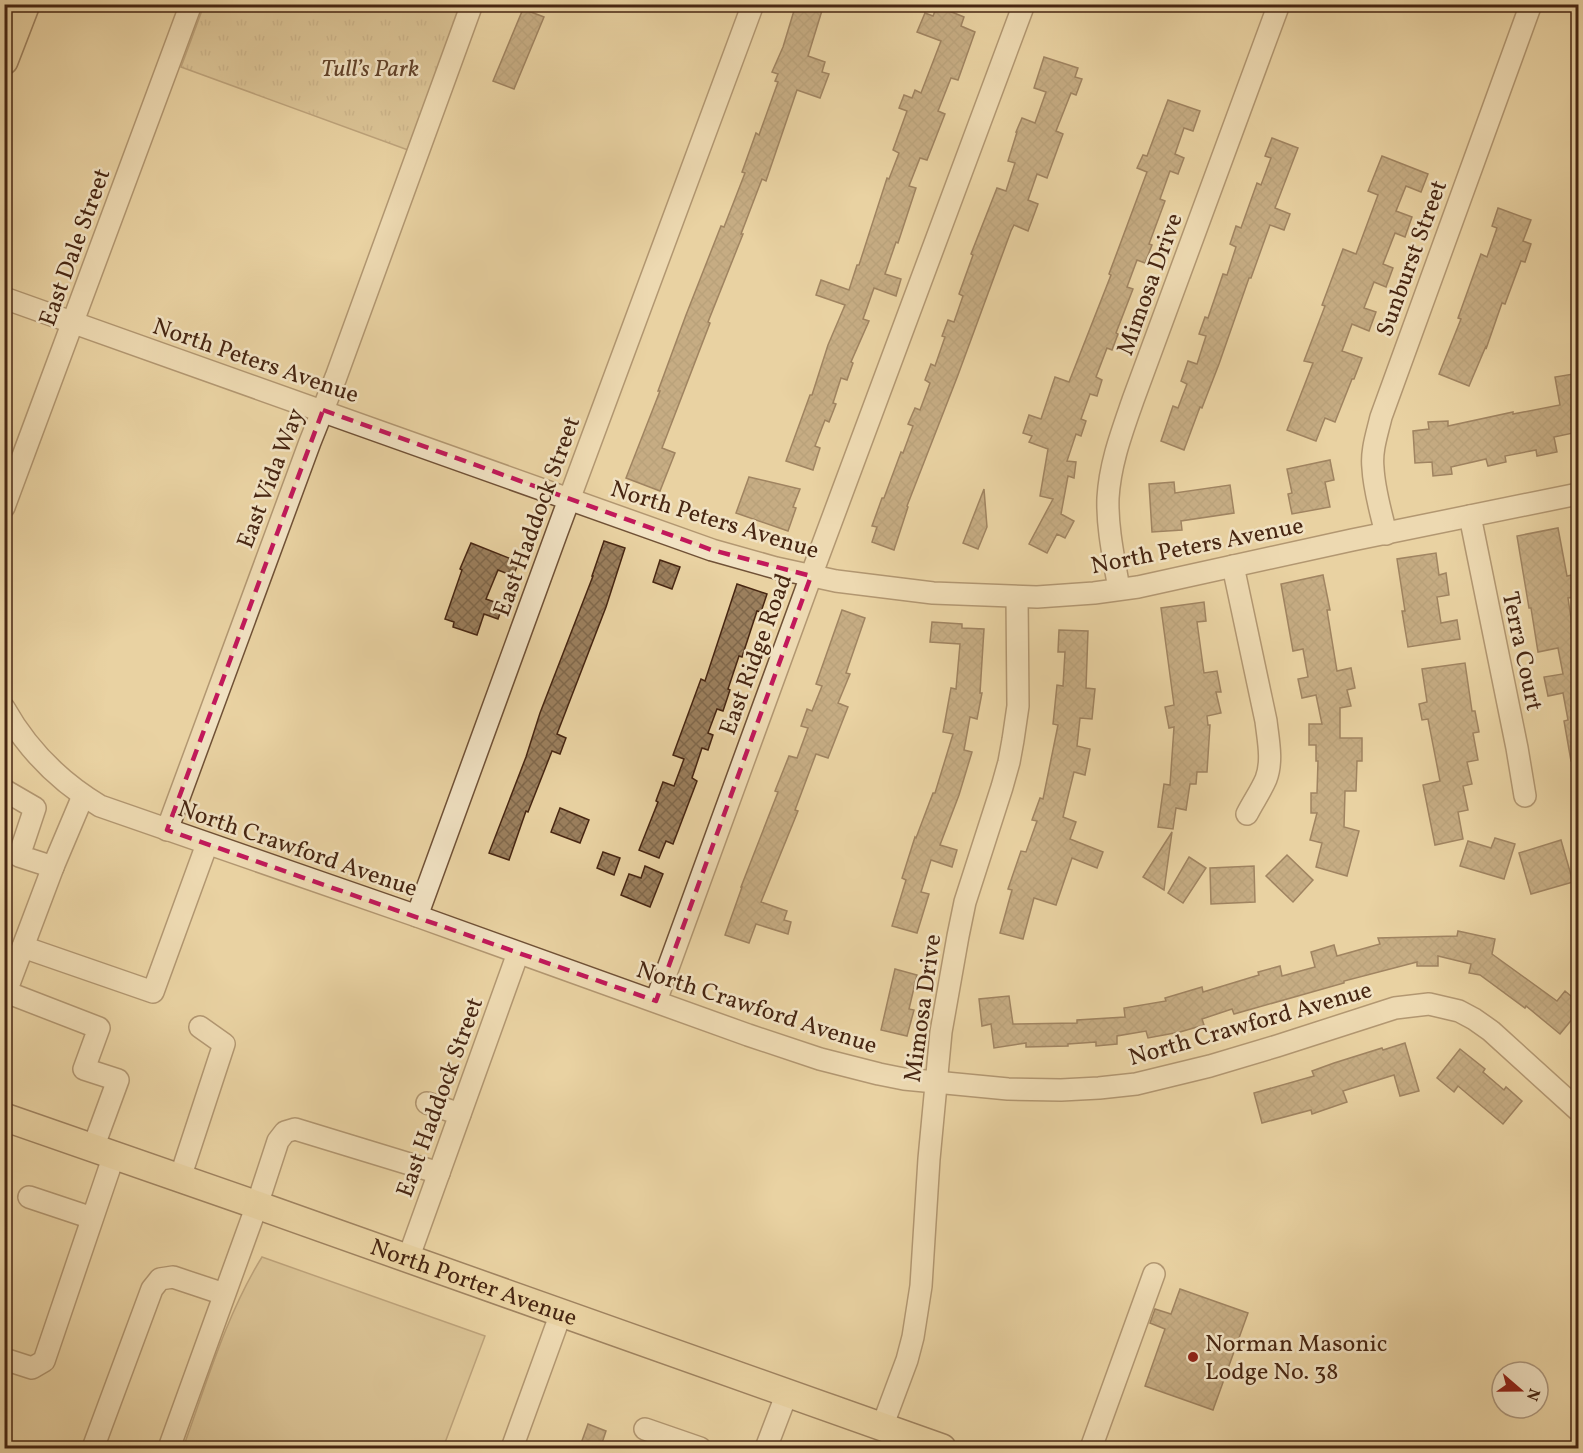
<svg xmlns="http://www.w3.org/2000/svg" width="1583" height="1453" font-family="Vollkorn,serif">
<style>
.grass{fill:#cdb58a;stroke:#8a6e4e;stroke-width:1.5}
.park{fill:url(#park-tufts);stroke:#8a6e4e;stroke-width:1.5}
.building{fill:url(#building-cross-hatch);stroke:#472612;stroke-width:1.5}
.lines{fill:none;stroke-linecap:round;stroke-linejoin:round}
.minor-casing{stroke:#705136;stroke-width:24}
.major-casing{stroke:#472612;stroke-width:30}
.minor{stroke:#f1e2c3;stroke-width:21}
.major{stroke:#e9d2a2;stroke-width:27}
.marked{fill:none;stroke:#c2185b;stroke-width:4.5;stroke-dasharray:12 8;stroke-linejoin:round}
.poi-dot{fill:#8f2418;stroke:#f1e2c3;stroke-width:2}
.labels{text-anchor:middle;stroke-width:5;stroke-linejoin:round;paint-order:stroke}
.park-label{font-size:24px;font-style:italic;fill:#62432a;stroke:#f1e2c3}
.street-label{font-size:24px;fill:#472612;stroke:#f1e2c3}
.poi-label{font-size:24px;fill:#472612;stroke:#f1e2c3;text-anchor:start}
</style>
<defs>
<pattern id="park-tufts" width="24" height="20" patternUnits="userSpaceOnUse" patternTransform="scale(1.5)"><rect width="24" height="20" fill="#cdb58a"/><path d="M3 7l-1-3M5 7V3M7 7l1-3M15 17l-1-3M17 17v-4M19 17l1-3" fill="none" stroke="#a8936f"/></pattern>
<pattern id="building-cross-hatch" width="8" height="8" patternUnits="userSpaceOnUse" patternTransform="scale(1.5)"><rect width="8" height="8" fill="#9b7f5d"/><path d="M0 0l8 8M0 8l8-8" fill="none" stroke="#80684b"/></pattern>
</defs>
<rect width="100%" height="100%" fill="#e9d2a2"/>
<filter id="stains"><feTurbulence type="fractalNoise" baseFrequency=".00333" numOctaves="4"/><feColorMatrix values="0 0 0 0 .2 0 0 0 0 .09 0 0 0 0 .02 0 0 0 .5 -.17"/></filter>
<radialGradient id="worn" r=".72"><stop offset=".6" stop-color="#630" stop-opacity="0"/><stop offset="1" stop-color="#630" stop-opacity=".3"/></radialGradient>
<!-- grass -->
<path class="grass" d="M262,1257l223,79 -42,112h-260c23,-63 43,-133 79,-191z"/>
<!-- park -->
<polygon class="park" points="204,5 462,5 408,150 181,67"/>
<!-- building -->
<g class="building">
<polygon points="796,4 824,4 808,56 825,62 822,72 829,74 820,98 797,90 766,181 762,179 741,234 743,234 708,322 710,323 662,448 675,453 660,491 626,478 660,391 658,391 686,315 721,226 724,227 745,173 742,172 756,133 759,135 778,82 775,81 778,74 772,72 783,47"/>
<polygon points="937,6 964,17 961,26 975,32 958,80 951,78 938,111 945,114 927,160 920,158 909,186 916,188 898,243 896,242 885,274 901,279 896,296 874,288 863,319 869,321 851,362 853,363 847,380 841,378 833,403 836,404 829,422 825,420 815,446 820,448 813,470 786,461 810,395 812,395 828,345 845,305 816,295 821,280 849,290 857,265 859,265 887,178 889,179 899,153 893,150 907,111 899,108 904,95 912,98 915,90 921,93 941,41 917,32 925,13 933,16"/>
<polygon points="523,9 544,17 514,89 493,81"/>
<polygon points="1044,57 1078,68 1075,77 1082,79 1076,95 1071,93 1056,131 1063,134 1047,178 1037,174 1028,200 1038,204 1028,231 1014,225 1011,231 958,375 907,506 908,507 894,550 872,542 877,527 872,526 882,498 884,498 901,452 903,453 913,426 908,424 915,408 920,410 930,383 925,380 931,364 935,366 945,337 942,336 948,320 954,322 963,296 959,294 973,255 971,254 997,188 1006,191 1015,163 1008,161 1017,132 1016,132 1022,118 1035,123 1046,92 1034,88"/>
<polygon points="1168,100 1200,111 1193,131 1184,128 1175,154 1184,158 1178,174 1170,171 1160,199 1165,201 1149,244 1152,245 1145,263 1137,260 1127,287 1133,289 1116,333 1118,334 1112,350 1107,348 1096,377 1102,380 1097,396 1090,394 1081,419 1086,421 1081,436 1076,434 1067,461 1076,462 1074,478 1068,476 1061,514 1074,521 1065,538 1057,534 1047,553 1029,544 1053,499 1040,496 1048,449 1029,442 1032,436 1023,433 1029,415 1041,419 1055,377 1069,382 1111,275 1109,274 1147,172 1137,168 1143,155 1147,156"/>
<polygon points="1272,138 1298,148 1275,208 1290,214 1284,230 1270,225 1251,278 1249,278 1219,364 1202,408 1200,407 1184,450 1161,441 1173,406 1178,408 1187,384 1181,381 1188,361 1197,364 1206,336 1199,334 1205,317 1208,318 1223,274 1227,275 1236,247 1230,244 1236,226 1241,228 1257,183 1261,185 1271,158 1265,156"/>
<polygon points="1382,156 1428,174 1421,192 1406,186 1396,211 1412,217 1405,237 1395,233 1383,264 1393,268 1386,287 1374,282 1364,308 1376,312 1369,331 1352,324 1342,351 1362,358 1354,379 1352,379 1335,422 1325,418 1316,441 1287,430 1313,363 1304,361 1325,306 1322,305 1343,249 1356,254 1378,195 1368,191"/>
<polygon points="1498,208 1531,220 1523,241 1531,244 1525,262 1521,261 1505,304 1502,303 1486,349 1486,346 1469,386 1439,374 1461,319 1458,318 1481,254 1487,257 1497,228 1492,226"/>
<polygon points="1573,374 1576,395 1578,394 1578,432 1554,437 1557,452 1537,456 1536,450 1505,456 1506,462 1488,466 1486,459 1451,467 1452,474 1433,476 1432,462 1415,463 1413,431 1429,429 1428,422 1448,421 1448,426 1513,412 1513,414 1560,405 1555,377"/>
<polygon points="1330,460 1334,480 1325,482 1330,507 1292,514 1288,494 1292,493 1287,469"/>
<polygon points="749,477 800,489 793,507 796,508 788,531 736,513"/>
<polygon points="1174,482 1175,493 1230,485 1234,513 1181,521 1182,530 1152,532 1149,484"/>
<polygon points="984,489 987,527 978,549 963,543"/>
<polygon points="1558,528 1567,576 1572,575 1575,597 1568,598 1572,625 1578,624 1578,761 1571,761 1564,721 1568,720 1563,693 1548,696 1544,677 1563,674 1558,648 1538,652 1531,608 1529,608 1517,536"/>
<polygon points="604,541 625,548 606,607 557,734 566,738 560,754 552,751 528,812 526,811 509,860 489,853 526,757 540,713 593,576 592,576"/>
<polygon points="471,543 519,562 513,576 498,570 486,599 503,605 498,619 484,614 477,635 453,627 454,622 445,619 462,570 460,569"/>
<polygon points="1436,553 1439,575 1446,573 1449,595 1437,597 1441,623 1457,620 1460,639 1408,647 1402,611 1405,611 1397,559"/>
<polygon points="660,560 680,567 672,589 653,582"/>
<polygon points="1323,575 1330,610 1327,610 1337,671 1351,668 1355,688 1347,690 1351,706 1340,708 1340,738 1362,738 1362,761 1357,761 1356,791 1345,791 1344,827 1359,831 1347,876 1316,867 1322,843 1310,840 1317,813 1311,813 1311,793 1317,793 1318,761 1316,761 1316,745 1309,745 1309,724 1322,724 1316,695 1302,698 1298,679 1308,677 1303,649 1293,651 1281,584"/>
<polygon points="737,584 767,594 761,612 757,611 742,657 739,656 728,689 730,690 723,711 717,709 708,733 713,735 708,750 702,748 692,778 697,781 673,844 666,841 659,858 639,850 658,802 656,801 663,782 674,786 684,759 673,755 701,679 705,681"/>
<polygon points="1204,602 1206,621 1197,622 1204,673 1217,671 1221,692 1216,692 1221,713 1207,716 1208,725 1210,725 1207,772 1197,772 1196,784 1190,784 1186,810 1176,808 1173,829 1158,827 1164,784 1170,785 1174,727 1169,728 1165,707 1174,705 1161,608"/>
<polygon points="842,610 865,618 846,673 850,674 838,703 848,707 828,758 816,754 795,810 798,811 761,902 787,911 784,920 791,922 788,934 756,924 749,943 725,935 742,887 741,887 778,792 775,791 789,756 797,758 808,728 801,726 807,709 812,711 822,686 816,684"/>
<polygon points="932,622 962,624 962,628 984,629 980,693 982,693 977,719 970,717 964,750 972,752 959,795 940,845 957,850 952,867 931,860 921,892 929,894 917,933 892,926 906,880 902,878 915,837 916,838 933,793 935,793 953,734 943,732 951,688 956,689 960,644 930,642"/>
<polygon points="1059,630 1088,631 1086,688 1095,689 1092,719 1080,718 1077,746 1090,749 1085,775 1074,772 1063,817 1076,822 1070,839 1103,852 1097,868 1072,858 1056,905 1034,898 1023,939 1000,933 1012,890 1008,889 1021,851 1026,852 1037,821 1032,820 1040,798 1043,799 1058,725 1053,724 1057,685 1063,686 1065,652 1058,652"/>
<polygon points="1465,663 1472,711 1475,711 1479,732 1473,733 1478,760 1467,762 1472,784 1463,786 1468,810 1458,812 1463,839 1435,845 1423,785 1440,781 1428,719 1422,720 1419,704 1427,702 1422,669"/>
<polygon points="560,808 589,820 580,843 551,832"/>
<polygon points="1172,832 1164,890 1143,877"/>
<polygon points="1495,838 1515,844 1504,879 1460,866 1468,841 1491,848"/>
<polygon points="1561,840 1573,882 1531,894 1519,853"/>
<polygon points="603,852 620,858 614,875 597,868"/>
<polygon points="1287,855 1313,880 1293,902 1266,876"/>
<polygon points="1189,857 1206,868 1183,903 1168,893"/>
<polygon points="645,866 663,874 650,907 621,895 629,874 641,878"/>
<polygon points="1254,866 1255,902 1211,904 1210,868"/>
<polygon points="1458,931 1495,939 1492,954 1557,1001 1565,991 1578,1002 1578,1012 1560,1034 1526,1006 1525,1008 1480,975 1469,973 1471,964 1438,956 1438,966 1417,966 1417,962 1344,981 1344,983 1234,1014 1232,1009 1202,1019 1204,1025 1180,1032 1148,1038 1146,1031 1117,1036 1117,1044 1096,1046 1096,1042 1068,1044 1068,1046 1026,1047 1026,1043 994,1048 991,1024 982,1026 979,999 1009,996 1013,1024 1077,1023 1077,1020 1125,1017 1124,1008 1166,1001 1165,998 1202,987 1203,992 1259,975 1258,972 1280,966 1282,976 1315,967 1311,952 1334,945 1337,956 1380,944 1378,938 1457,936"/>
<polygon points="895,969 917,975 909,1009 914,1010 907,1036 881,1030"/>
<polygon points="1405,1043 1419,1091 1400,1096 1394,1075 1343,1091 1347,1102 1312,1114 1311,1110 1262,1123 1254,1093 1314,1076 1312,1071 1334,1063 1382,1048 1383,1050"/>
<polygon points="1460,1049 1485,1069 1483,1072 1504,1090 1506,1087 1522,1101 1503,1124 1458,1086 1454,1092 1437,1078"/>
<polygon points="1180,1289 1248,1313 1213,1410 1145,1386 1165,1329 1150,1323 1155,1309 1171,1314"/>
<polygon points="588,1424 606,1431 600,1449 579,1449"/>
</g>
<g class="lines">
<defs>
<g id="minor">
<polyline points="4,298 712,550 776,568 836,581 933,593 1037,597 1094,593 1138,587 1352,540 1578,494"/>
<polyline points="4,507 191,4"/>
<polyline points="1470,516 1517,748 1525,796"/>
<path d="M1386,534c-5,-22 -12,-44 -13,-66 -2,-17 4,-34 8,-51l150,-413"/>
<path d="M1233,566l33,155c2,18 7,40 0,58 -5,12 -13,23 -19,35"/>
<path d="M1119,589c-5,-30 -12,-61 -11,-91 2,-35 14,-66 25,-98l146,-396"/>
<path d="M4,708c23,41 56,74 96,98l317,110 331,119 72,24 59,15 25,5 104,10 53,1 38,-2 37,-4 74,-18 67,-20 118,-38 34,-4 30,7 15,8 17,12 87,79"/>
<polyline points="4,790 35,808 19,856 53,867"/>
<polyline points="167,830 310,442 336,377 472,4"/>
<polyline points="417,916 557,532 753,4"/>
<polyline points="23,947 153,992 207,844"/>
<polyline points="6,992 99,1028 84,1069 118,1080 93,1148"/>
<polyline points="4,997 53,867 83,796"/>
<polyline points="656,1001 811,576 1024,4"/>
<polyline points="427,1103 460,1114"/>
<polyline points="180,1178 224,1044 200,1027"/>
<polyline points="29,1197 92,1218"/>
<polyline points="408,1259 518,953"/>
<polyline points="4,1359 32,1368 44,1361 114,1155"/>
<polyline points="882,1427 907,1360 913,1337 921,1286 929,1159 941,1032 958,936 965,902 1002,787 1009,762 1013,740 1018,706 1017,597"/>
<polyline points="645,1429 700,1448"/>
<polyline points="93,1448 152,1289 160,1279 173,1277 224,1294"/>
<polyline points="169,1448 257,1205 278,1141 285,1132 295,1129 439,1173"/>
<polyline points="512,1448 561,1313"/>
<polyline points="766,1448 787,1393"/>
<polyline points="1091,1448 1154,1274"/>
</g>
<g id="major">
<polyline points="4,61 26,4"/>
<path id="s1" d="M4,1117l253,88 685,243"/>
</g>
</defs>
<!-- minor casing -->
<use href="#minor" class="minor-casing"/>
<!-- major casing -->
<use href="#major" class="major-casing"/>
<!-- minor -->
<use href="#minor" class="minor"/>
<!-- major -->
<use href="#major" class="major"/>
</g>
<!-- marked area -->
<path d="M0 0H1583V1453H0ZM323,410l389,140 99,26 -155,425 -489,-171z" fill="#e9d2a2" fill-opacity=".55" fill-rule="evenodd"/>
<path class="marked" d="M323,410l389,140 99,26 -155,425 -489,-171z"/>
<!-- markers -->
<circle class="poi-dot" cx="1193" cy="1357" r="6"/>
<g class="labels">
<!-- park labels -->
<g class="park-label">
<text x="370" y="76">Tull’s Park</text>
</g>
<!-- street labels -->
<g class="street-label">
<text transform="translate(74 247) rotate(-70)" y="8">East Dale Street</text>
<text transform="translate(1411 258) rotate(-70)" y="8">Sunburst Street</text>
<text transform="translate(1149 284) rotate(-70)" y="8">Mimosa Drive</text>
<text transform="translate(256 360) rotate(19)" y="8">North Peters Avenue</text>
<text transform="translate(270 478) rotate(-69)" y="8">East Vida Way</text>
<text transform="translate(536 516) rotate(-70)" y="8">East Haddock Street</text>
<text transform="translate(715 519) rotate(17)" y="8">North Peters Avenue</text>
<text transform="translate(1197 545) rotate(-11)" y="8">North Peters Avenue</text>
<text transform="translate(1523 651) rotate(78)" y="8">Terra Court</text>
<text transform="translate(755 654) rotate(-70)" y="8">East Ridge Road</text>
<text transform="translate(298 848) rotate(19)" y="8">North Crawford Avenue</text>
<text transform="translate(757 1007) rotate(18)" y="8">North Crawford Avenue</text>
<text transform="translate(922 1008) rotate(-82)" y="8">Mimosa Drive</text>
<text transform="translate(1250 1023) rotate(-16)" y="8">North Crawford Avenue</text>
<text transform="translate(439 1097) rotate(-70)" y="8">East Haddock Street</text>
<text dy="8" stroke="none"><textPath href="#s1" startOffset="498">North Porter Avenue</textPath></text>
</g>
<!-- poi labels -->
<g class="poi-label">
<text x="1205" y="1351">Norman Masonic<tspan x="1205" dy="28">Lodge No. 38</tspan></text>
</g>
</g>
<!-- margin -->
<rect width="1583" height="1453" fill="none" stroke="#e9d2a2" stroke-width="24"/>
<rect x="6" y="6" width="1571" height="1441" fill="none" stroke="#472612" stroke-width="3"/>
<rect x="12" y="12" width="1559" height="1429" fill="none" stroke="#472612" stroke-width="1.5"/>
<!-- north arrow -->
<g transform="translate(1520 1390) rotate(110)"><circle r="28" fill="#f1e2c3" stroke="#ad977c" stroke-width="1.5"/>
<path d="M0-4.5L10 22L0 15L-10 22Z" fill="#8f2418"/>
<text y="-9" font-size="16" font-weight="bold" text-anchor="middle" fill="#472612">N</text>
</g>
<rect width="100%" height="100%" filter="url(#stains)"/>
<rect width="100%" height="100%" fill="url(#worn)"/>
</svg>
